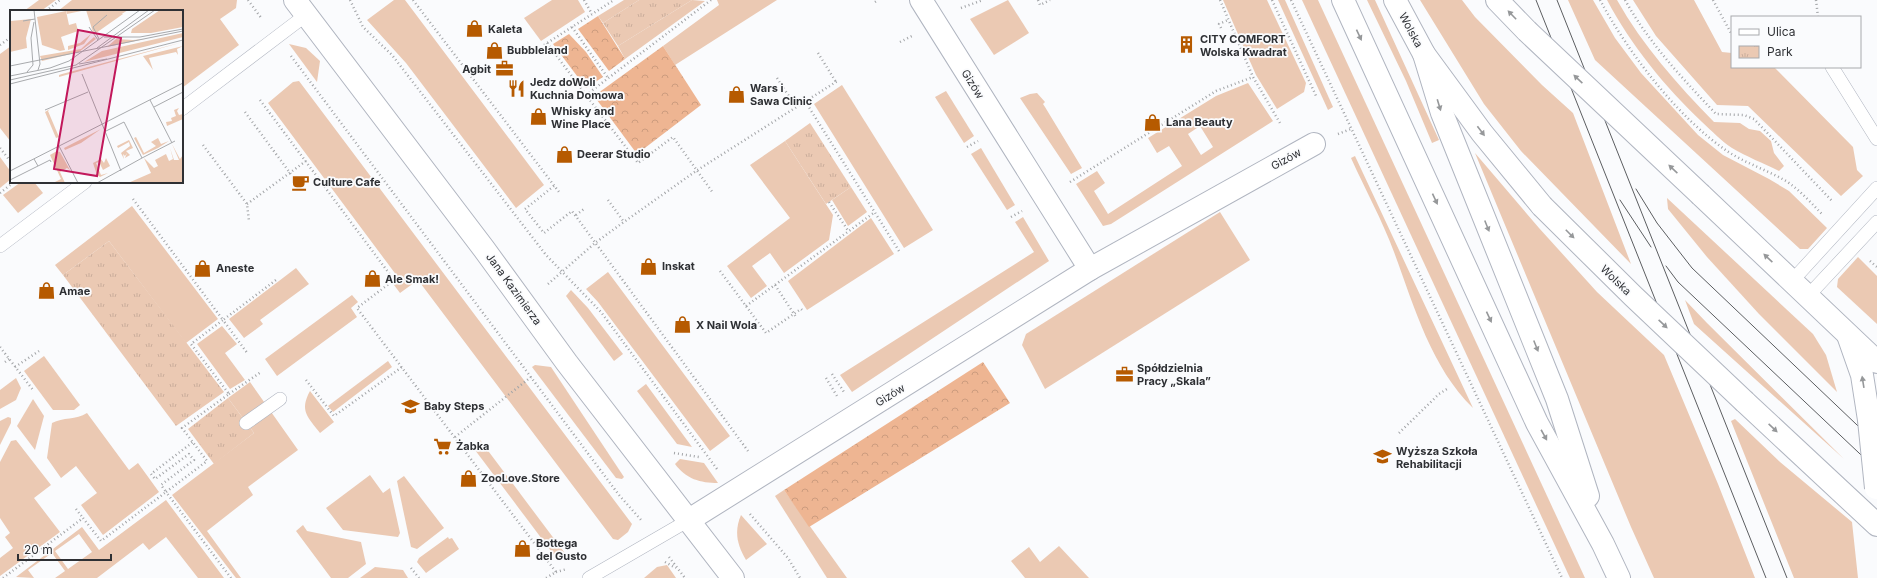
<svg xmlns="http://www.w3.org/2000/svg" width="1877" height="578" font-family="Inter,sans-serif">
<style>
.green{fill:#ebc9b3;fill-rule:evenodd}
.forest{fill:url(#forest-crowns)}
.park{fill:url(#park-tufts)}
.lines{fill:none;stroke-linecap:round;stroke-linejoin:round}
.service-casing{stroke:#b0b5c0;stroke-width:14}
.minor-casing{stroke:#b0b5c0;stroke-width:24}
.tertiary-casing{stroke:#b0b5c0;stroke-width:24}
.secondary-casing{stroke:#b0b5c0;stroke-width:24}
.path{stroke:#a2a4a7;stroke-width:2.5;stroke-dasharray:1 3;stroke-linecap:butt}
.service{stroke:#fff;stroke-width:13}
.minor{stroke:#fff;stroke-width:22}
.tertiary{stroke:#fff;stroke-width:22}
.secondary{stroke:#fff;stroke-width:22}
.tram{stroke:#5c5e61;stroke-width:1}
.secondary-bridge-casing{stroke:#b0b5c0;stroke-width:24;stroke-linecap:butt}
.secondary-bridge{stroke:#fff;stroke-width:22}
.oneway{fill:#96989a}
.labels{text-anchor:middle;stroke-width:3.5;stroke-linejoin:round;paint-order:stroke}
.poi-label{font-size:11px;font-weight:bold;fill:#2e3034;stroke:#fafbfd;text-anchor:start}
.street-label{font-size:11px;fill:#2e3034;stroke:#fafbfd}
.inset-road{fill:none;stroke:#a8aaad;stroke-width:1}
.view{fill:#c2185b;fill-opacity:0.15;stroke:#c2185b;stroke-width:2}
.inset-edge{fill:none;stroke:#2e3034;stroke-width:2}
</style>
<defs>
<pattern id="forest-crowns" width="20" height="18" patternUnits="userSpaceOnUse"><rect width="20" height="18" fill="#eeb592"/><path d="M2 6a3 3 0 1 1 6 0M12 15a3 3 0 1 1 6 0" fill="none" stroke="#cc9c7e"/></pattern>
<pattern id="park-tufts" width="24" height="20" patternUnits="userSpaceOnUse"><rect width="24" height="20" fill="#ebc9b3"/><path d="M3 7l-1-3M5 7V3M7 7l1-3M15 17l-1-3M17 17v-4M19 17l1-3" fill="none" stroke="#caad9b"/></pattern>
</defs>
<rect width="100%" height="100%" fill="#fafbfd"/>
<!-- green -->
<g class="green">
<polygon points="39,0 56,0 41,11 24,11"/>
<polygon points="72,0 237,0 236,8 220,19 239,45 182,88 182,11 58,11"/>
<polygon points="394,0 405,0 544,185 516,208 406,63 367,20"/>
<polygon points="552,0 578,0 585,12 541,41 524,18"/>
<polygon points="624,0 639,0 603,23 598,16"/>
<polygon points="692,0 705,1 625,59 618,46"/>
<polygon points="717,0 777,0 675,65 663,46 719,5"/>
<polygon points="1008,0 1029,33 994,55 970,19"/>
<polygon points="1223,0 1267,0 1306,83 1304,92 1277,109 1256,75"/>
<polygon points="1278,0 1285,0 1333,107 1328,110"/>
<polygon points="1302,0 1318,0 1585,578 1570,578"/>
<polygon points="1367,0 1375,0 1439,140 1432,143 1406,81"/>
<polygon points="1420,0 1462,0 1475,17 1542,85 1573,113 1631,264 1521,151 1484,104"/>
<polygon points="1568,0 1593,0 1615,38 1641,73 1698,135 1723,155 1769,179 1789,191 1827,228 1808,249 1800,249 1595,60"/>
<path d="M1607,0h10c26,46 60,84 97,122l26,1 9,6 11,2 11,10 3,12 10,13 -5,5c-16,-8 -32,-14 -47,-23 -11,-7 -20,-17 -30,-26 -37,-35 -71,-77 -95,-122z"/>
<polygon points="1633,0 1694,0 1722,52 1732,53 1732,67 1774,67 1853,147 1857,170 1863,176 1841,196 1748,106 1717,105 1656,36"/>
<polygon points="289,44 306,48 320,61 317,82"/>
<polygon points="11,46 11,142 0,128 0,54"/>
<polygon points="299,81 632,524 628,532 618,540 613,539 418,280 400,293 394,285 400,280 268,103 293,82"/>
<path d="M1248,83l25,38 -162,103 -8,2 -27,-42 21,-13 8,12 -11,8 14,23 74,-48 -13,-20 -12,7 -9,-15 68,-42zM1200,126l13,21 -12,8 -13,-21z"/>
<polygon points="842,85 933,230 904,248 814,104"/>
<polygon points="946,91 974,136 964,143 935,97"/>
<polygon points="1037,93 1045,102 1043,104 1045,107 1082,168 1071,174 1020,98 1030,94"/>
<polygon points="785,141 833,215 829,240 784,273 770,253 752,266 767,286 751,298 727,266 790,218 750,165"/>
<polygon points="981,148 1015,205 1007,210 971,154"/>
<polygon points="1475,153 1539,228 1597,292 1664,355 1718,484 1755,578 1654,578 1631,527"/>
<path d="M1355,156l118,252c-42,-41 -59,-102 -79,-156 -12,-32 -29,-63 -43,-94z"/>
<polygon points="0,157 11,172 11,179 0,188"/>
<polygon points="21,182 34,182 43,193 18,213 3,195"/>
<polygon points="851,187 867,212 848,226 832,200"/>
<polygon points="1667,198 1813,334 1826,355 1837,392 1759,314 1707,257 1668,209"/>
<polygon points="132,206 218,319 186,343 109,241 63,275 55,265"/>
<polygon points="1220,212 1250,260 1045,389 1022,345 1026,334"/>
<polygon points="1023,217 1049,261 852,392 840,375 1034,252 1015,222"/>
<polygon points="871,218 894,254 807,310 788,281"/>
<polygon points="1858,257 1877,276 1877,324 1837,287 1838,279"/>
<polygon points="296,268 309,284 260,320 263,324 244,338 229,319"/>
<polygon points="608,272 730,436 710,451 598,302 586,289"/>
<polygon points="571,290 588,308 623,354 614,361 566,296"/>
<polygon points="352,295 358,302 351,308 357,317 277,376 265,359"/>
<polygon points="1685,300 1707,323 1844,459 1694,324"/>
<polygon points="222,326 237,344 225,353 245,380 230,389 197,344"/>
<polygon points="44,356 80,405 74,410 53,410 24,371"/>
<polygon points="388,361 392,367 333,412 328,406"/>
<polygon points="535,365 551,367 624,477 622,479 616,478 532,367"/>
<polygon points="16,378 21,388 16,400 0,409 0,390"/>
<polygon points="250,382 298,450 248,487 253,495 207,531 241,578 236,578 172,495 254,433 228,398"/>
<polygon points="646,384 692,447 677,444 637,391"/>
<path d="M310,391l24,31 -14,11c-12,-16 -21,-22 -10,-42z"/>
<polygon points="33,399 44,416 35,450 17,426"/>
<path d="M87,413l42,57 9,-7 21,29 -56,43 -22,-30 16,-12 -21,-27 -15,12 -14,-20 5,-35c11,-6 24,-3 35,-10z"/>
<polygon points="8,417 11,418 11,423 0,445 0,421"/>
<polygon points="1735,419 1780,462 1852,522 1858,578 1794,578 1731,421"/>
<polygon points="16,440 51,485 34,498 60,532 0,576 0,558 13,548 5,537 10,533 0,518 0,462 11,441"/>
<polygon points="480,440 567,556 554,555 472,446"/>
<path d="M680,459l24,4 14,20c-18,0 -32,-4 -43,-19z"/>
<polygon points="370,475 383,493 390,488 400,533 398,537 343,530 326,508"/>
<polygon points="404,476 444,528 417,549 411,547 397,481"/>
<polygon points="784,490 847,578 827,578 775,496"/>
<path d="M166,500l58,78h-26l-32,-41 -17,13 -6,-7 -46,35h-42l10,-7 -13,-18 -24,17 6,8 -18,-1 66,-50 17,23zM79,534l13,18 -24,17 -13,-18z"/>
<path d="M741,515l26,29 -21,16c-9,-15 -12,-29 -5,-45z"/>
<polygon points="303,525 307,531 361,542 366,564 348,578 331,578 296,531"/>
<polygon points="448,537 449,539 452,538 459,549 426,573 417,562 419,558"/>
<polygon points="1059,546 1089,578 1025,578 1011,561 1029,547 1040,562"/>
<polygon points="667,565 676,578 644,578 657,567"/>
<polygon points="375,567 403,570 408,578 360,578"/>
</g>
<!-- forest -->
<g class="forest">
<polygon points="598,16 625,59 609,71 578,29"/>
<polygon points="569,34 586,52 603,77 586,88 553,44"/>
<polygon points="663,46 701,105 637,154 594,96"/>
<polygon points="983,362 1010,403 809,527 784,490"/>
</g>
<!-- park -->
<g class="park">
<polygon points="639,0 692,0 618,46 603,23"/>
<polygon points="810,123 851,187 826,204 785,141"/>
<polygon points="109,241 224,392 176,426 63,275"/>
<polygon points="228,398 254,433 214,464 188,429"/>
</g>
<g class="lines">
<defs>
<g id="service">
<polyline points="1832,67 1877,139"/>
<polyline points="182,109 306,15"/>
<polyline points="0,246 85,182"/>
<polyline points="1792,281 1877,188"/>
<polyline points="1808,296 1877,222"/>
<polyline points="246,423 280,399"/>
<polyline points="589,578 689,520"/>
</g>
<g id="minor">
<polyline points="921,0 1090,269"/>
<polyline points="689,520 1090,269 1314,144"/>
</g>
<polyline id="tertiary" points="295,0 484,249 567,363 733,578"/>
<g id="secondary">
<polyline points="1343,0 1537,423 1603,544 1619,578"/>
<polyline points="1395,0 1424,54 1482,133 1542,206"/>
<polyline points="1497,0 1527,31"/>
<polyline points="1424,54 1442,113 1557,399 1588,496"/>
<polyline points="1701,195 1877,362"/>
<polyline points="1849,338 1862,375 1869,420"/>
<polyline points="1745,402 1877,525"/>
</g>
</defs>
<!-- service casing -->
<use href="#service" class="service-casing"/>
<!-- minor casing -->
<use href="#minor" class="minor-casing"/>
<!-- tertiary casing -->
<use href="#tertiary" class="tertiary-casing"/>
<!-- secondary casing -->
<use href="#secondary" class="secondary-casing"/>
<!-- path -->
<g class="path">
<polyline points="248,0 262,19"/>
<polyline points="350,0 363,27 392,55 546,255 601,312 717,469"/>
<polyline points="413,0 559,192"/>
<polyline points="584,0 592,14"/>
<polyline points="711,0 586,95 638,163 673,137 713,193"/>
<polyline points="1038,0 1040,5 1050,0"/>
<polyline points="1220,0 1253,77 1280,123"/>
<polyline points="1272,0 1317,98"/>
<polyline points="1291,0 1562,578"/>
<path d="M1600,0c28,52 77,117 127,151 18,12 40,19 59,30 14,9 25,22 36,33"/>
<path d="M1625,0c24,43 57,78 91,114l28,1 10,4 79,83"/>
<polyline points="1713,0 1732,35"/>
<polyline points="1816,0 1818,17"/>
<polyline points="875,2 878,0"/>
<polyline points="961,8 983,0"/>
<polyline points="46,11 60,0"/>
<polyline points="572,27 608,78"/>
<polyline points="1221,28 1219,24 1228,20"/>
<polyline points="900,42 912,36"/>
<polyline points="547,43 586,95"/>
<polyline points="0,45 11,37"/>
<polyline points="544,45 614,0"/>
<polyline points="818,53 836,82"/>
<polyline points="291,56 619,495 642,521"/>
<polyline points="777,78 796,107"/>
<polyline points="260,100 394,280 357,308 556,572 546,578"/>
<polyline points="805,101 899,251"/>
<polyline points="245,112 293,177"/>
<polyline points="1338,134 1351,129"/>
<polyline points="203,145 247,204 249,221"/>
<polyline points="967,147 978,141"/>
<polyline points="0,148 11,162"/>
<polyline points="1070,182 1216,91 1253,77"/>
<polyline points="554,186 525,209 544,233 572,211 748,451"/>
<polyline points="0,193 14,182"/>
<polyline points="133,199 223,320 276,280"/>
<polyline points="608,200 624,222"/>
<polyline points="829,202 849,232"/>
<polyline points="247,204 306,161"/>
<polyline points="576,215 584,209"/>
<polyline points="1011,217 1022,211"/>
<polyline points="1870,261 1877,267"/>
<polyline points="720,271 766,333 801,309 804,312"/>
<polyline points="548,284 595,243 621,224 696,171 839,80"/>
<polyline points="775,285 796,317"/>
<polyline points="746,306 875,212"/>
<polyline points="0,347 33,390"/>
<polyline points="5,362 9,359"/>
<polyline points="15,367 39,351"/>
<polyline points="832,374 844,392"/>
<polyline points="826,378 837,396"/>
<polyline points="306,380 334,416 402,367"/>
<polyline points="229,394 261,372"/>
<polyline points="1399,433 1439,394 1447,389"/>
<polyline points="455,437 531,377"/>
<polyline points="674,453 699,457"/>
<polyline points="76,509 83,518"/>
<polyline points="750,514 788,558 800,578"/>
<polyline points="669,557 685,578"/>
<polyline points="665,562 676,568"/>
<polyline points="411,568 419,578"/>
<polyline points="556,572 567,569"/>
<polyline points="3,578 83,518 101,541 166,492 161,485 194,460 189,454 155,479 151,474 193,442"/>
<polyline points="231,578 166,492 207,461 182,428 229,394 191,344 223,320 248,354"/>
</g>
<!-- service -->
<use href="#service" class="service"/>
<!-- minor -->
<use href="#minor" class="minor"/>
<!-- tertiary -->
<use href="#tertiary" class="tertiary"/>
<!-- secondary -->
<use href="#secondary" class="secondary"/>
<!-- tram -->
<g class="tram">
<polyline points="1536,0 1766,578"/>
<polyline points="1557,0 1787,578"/>
<polyline points="1636,189 1657,223 1692,268 1877,444"/>
<polyline points="1620,200 1651,247"/>
<polyline points="1666,266 1678,282 1877,470"/>
</g>
<defs>
<g id="secondary-bridge">
<polyline points="1527,31 1701,195"/>
<polyline points="1542,206 1633,296 1745,402"/>
<polyline points="1869,420 1876,488"/>
</g>
</defs>
<!-- secondary-bridge casing -->
<use href="#secondary-bridge" class="secondary-bridge-casing"/>
<!-- secondary-bridge -->
<use href="#secondary-bridge" class="secondary-bridge"/>
</g>
<!-- one-way arrows -->
<defs><path id="oneway-solid" d="M-6-.8H1V-3.2L6.5 0L1 3.2V.8H-6Z"/></defs>
<g class="oneway">
<use href="#oneway-solid" transform="translate(1512 15) rotate(-134)"/>
<use href="#oneway-solid" transform="translate(1359 35) rotate(65)"/>
<use href="#oneway-solid" transform="translate(1578 79) rotate(-137)"/>
<use href="#oneway-solid" transform="translate(1439 105) rotate(73)"/>
<use href="#oneway-solid" transform="translate(1481 131) rotate(53)"/>
<use href="#oneway-solid" transform="translate(1673 169) rotate(-137)"/>
<use href="#oneway-solid" transform="translate(1435 199) rotate(65)"/>
<use href="#oneway-solid" transform="translate(1487 226) rotate(68)"/>
<use href="#oneway-solid" transform="translate(1570 234) rotate(45)"/>
<use href="#oneway-solid" transform="translate(1768 258) rotate(-137)"/>
<use href="#oneway-solid" transform="translate(1489 317) rotate(65)"/>
<use href="#oneway-solid" transform="translate(1663 324) rotate(43)"/>
<use href="#oneway-solid" transform="translate(1536 346) rotate(68)"/>
<use href="#oneway-solid" transform="translate(1863 382) rotate(-99)"/>
<use href="#oneway-solid" transform="translate(1773 428) rotate(43)"/>
<use href="#oneway-solid" transform="translate(1544 435) rotate(61)"/>
</g>
<!-- icons -->
<defs>
<symbol id="shop-bare" viewBox="-9 -9 18 18"><path d="M-5-2.5h2.3a2.7 3.5 0 0 1 5.4 0H5L5.5 6h-11ZM-1.5-2.5h3a1.5 2.3 0 0 0-3 0Z" fill="#b65a00" stroke="#fafbfd" stroke-width="2.5" paint-order="stroke"/></symbol>
<symbol id="building-bare" viewBox="-9 -9 18 18"><path d="M-4-6H4V6H1V3H-1V6H-4ZM-2.5-4.3h1.7v1.8h-1.7ZM.8-4.3h1.7v1.8H.8ZM-2.5-1h1.7V.8h-1.7ZM.8-1h1.7V.8H.8Z" fill="#b65a00" stroke="#fafbfd" stroke-width="2.5" paint-order="stroke"/></symbol>
<symbol id="office-bare" viewBox="-9 -9 18 18"><path d="M-6-3h4V-5.5h4V-3h4V5H-6ZM-1-4.5V-3h2v-1.5ZM-6 0V1H6V0Z" fill="#b65a00" stroke="#fafbfd" stroke-width="2.5" paint-order="stroke"/></symbol>
<symbol id="restaurant-bare" viewBox="-9 -9 18 18"><path d="M-5-6h1v4h1v-4h1v4h1v-4h1v5L-1.5 .5V6h-2V.5L-5-1ZM5-6V6H3V1.5H1.5Q1.5-4 5-6Z" fill="#b65a00" stroke="#fafbfd" stroke-width="2.5" paint-order="stroke"/></symbol>
<symbol id="cafe-bare" viewBox="-9 -9 18 18"><path d="M-5.5-4.5H6V0H3Q3 3.5 0 3.5H-2.5Q-5.5 3.5-5.5 0ZM3-3.2v2h1.7v-2ZM-6 4.5H4V6H-6Z" fill="#b65a00" stroke="#fafbfd" stroke-width="2.5" paint-order="stroke"/></symbol>
<symbol id="school-bare" viewBox="-9 -9 18 18"><path d="M0-5L7-2L0 1L-7-2ZM-4 1L0 2.5L4 1V4Q0 6-4 4Z" fill="#b65a00" stroke="#fafbfd" stroke-width="2.5" paint-order="stroke"/></symbol>
<symbol id="supermarket-bare" viewBox="-9 -9 18 18"><path d="M-6-5.5h2.5l.6 2H6L4.5 2H-2.5L-4.4-4H-6ZM-1.5 3.2a1.3 1.3 0 1 0 .1 0ZM3 3.2a1.3 1.3 0 1 0 .1 0Z" fill="#b65a00" stroke="#fafbfd" stroke-width="2.5" paint-order="stroke"/></symbol>
<symbol id="university-bare" viewBox="-9 -9 18 18"><path d="M0-5L7-2L0 1L-7-2ZM-4 1L0 2.5L4 1V4Q0 6-4 4Z" fill="#b65a00" stroke="#fafbfd" stroke-width="2.5" paint-order="stroke"/></symbol>
</defs>
<g fill-rule="evenodd">
<use href="#shop-bare" x="462" y="16" width="25" height="25"/>
<use href="#building-bare" x="1174" y="32" width="25" height="25"/>
<use href="#shop-bare" x="482" y="38" width="25" height="25"/>
<use href="#office-bare" x="492" y="56" width="25" height="25"/>
<use href="#restaurant-bare" x="504" y="76" width="25" height="25"/>
<use href="#shop-bare" x="724" y="82" width="25" height="25"/>
<use href="#shop-bare" x="526" y="104" width="25" height="25"/>
<use href="#shop-bare" x="1140" y="110" width="25" height="25"/>
<use href="#shop-bare" x="552" y="142" width="25" height="25"/>
<use href="#cafe-bare" x="288" y="170" width="25" height="25"/>
<use href="#shop-bare" x="636" y="254" width="25" height="25"/>
<use href="#shop-bare" x="190" y="256" width="25" height="25"/>
<use href="#shop-bare" x="360" y="266" width="25" height="25"/>
<use href="#shop-bare" x="34" y="278" width="25" height="25"/>
<use href="#shop-bare" x="670" y="312" width="25" height="25"/>
<use href="#office-bare" x="1112" y="362" width="25" height="25"/>
<use href="#school-bare" x="398" y="394" width="25" height="25"/>
<use href="#supermarket-bare" x="430" y="434" width="25" height="25"/>
<use href="#university-bare" x="1370" y="444" width="25" height="25"/>
<use href="#shop-bare" x="456" y="466" width="25" height="25"/>
<use href="#shop-bare" x="510" y="536" width="25" height="25"/>
</g>
<g class="labels">
<!-- poi labels -->
<g class="poi-label">
<text x="488" y="33">Kaleta</text>
<text x="1200" y="43">CITY COMFORT<tspan x="1200" dy="13">Wolska Kwadrat</tspan></text>
<text x="507" y="54">Bubbleland</text>
<text x="491" y="73" text-anchor="end">Agbit</text>
<text x="530" y="86">Jedz doWoli<tspan x="530" dy="13">Kuchnia Domowa</tspan></text>
<text x="750" y="92">Wars i<tspan x="750" dy="13">Sawa Clinic</tspan></text>
<text x="551" y="115">Whisky and<tspan x="551" dy="13">Wine Place</tspan></text>
<text x="1166" y="126">Lana Beauty</text>
<text x="577" y="158">Deerar Studio</text>
<text x="313" y="186">Culture Cafe</text>
<text x="662" y="270">Inskat</text>
<text x="216" y="272">Aneste</text>
<text x="385" y="283">Ale Smak!</text>
<text x="59" y="295">Amae</text>
<text x="696" y="329">X Nail Wola</text>
<text x="1137" y="372">Spółdzielnia<tspan x="1137" dy="13">Pracy „Skala”</tspan></text>
<text x="424" y="410">Baby Steps</text>
<text x="456" y="450">Żabka</text>
<text x="1396" y="455">Wyższa Szkoła<tspan x="1396" dy="13">Rehabilitacji</tspan></text>
<text x="481" y="482">ZooLove.Store</text>
<text x="536" y="547">Bottega<tspan x="536" dy="13">del Gusto</tspan></text>
</g>
<!-- street labels -->
<g class="street-label">
<text transform="translate(1411 30) rotate(62)" y="4">Wolska</text>
<text transform="translate(973 84) rotate(58)" y="4">Gizów</text>
<text transform="translate(1286 159) rotate(-29)" y="4">Gizów</text>
<text transform="translate(1616 280) rotate(44)" y="4">Wolska</text>
<text transform="translate(514 289) rotate(54)" y="4">Jana Kazimierza</text>
<text transform="translate(890 395) rotate(-32)" y="4">Gizów</text>
</g>
</g>
<!-- overview -->
<g transform="translate(10 10)">
<rect width="173" height="173" fill="#fafbfd"/>
<path d="M108,4h5l-27,19 -2,-2zM173,23v4l-99,25 18,-11zM81,24l-7,10 -16,6v-4l12,-3zM84,27l2,2 -17,13 -37,9 -2,-5 41,-7zM106,29l17,1 12,-1 -38,8zM173,32l-124,35v-2l3,-1zM173,36l-6,3 1,6 -2,-3 -27,6 4,12 -10,-14zM169,98l-2,3 2,4 4,-1v5l-16,7 -1,-4 6,-1 -1,-3 5,-2 -2,-6zM40,99l-2,2 11,26 -3,1 -11,-26zM91,119l-20,14 -16,7 -1,-2zM126,127l8,16 12,-7 -5,-4 7,-4 3,6 8,-3 -11,7 -2,-3 2,3 -15,7 -9,-17zM119,130l4,8 -7,3 4,4 -5,3 2,-5 -2,3 -2,-2 1,5 -3,-6 9,-7 -1,-4 -11,6 -1,-2zM162,134l8,15 3,-4v28h-55l23,-10 -7,-15 10,10 4,-2 -3,-6 11,-6 3,7 4,-2 -3,-11 4,12h5zM47,141l3,1 10,18 -3,-2 -7,4 5,11h-12l8,-4 -11,-24zM96,148l4,8 -7,4 -4,-8 -3,1 5,12 7,-2 -8,4 -3,-2 -4,-12 8,-4 3,4z" fill="#ebc9b3"/>
<path d="M56,0h62l-35,22 -7,-22 -19,4z" fill="#ebc9b3"/>
<path d="M150,0h23v17l-32,6h-20l1,-4zM56,1l3,14 7,-2 2,8 -17,6 4,13 -5,1 -18,-6 -5,-28zM0,8l1,3 20,-2 -5,19 1,10 -17,4z" fill="#ebc9b3"/>
<path class="inset-road" d="M24,0l6,54 -2,6M13,11l12,-2M79,17l9,13M94,27h36l43,-8M89,29l-6,-12 14,-12M87,38l52,-38M69,54l28,-5M0,56l173,-35M17,62l6,-7 -2,-27 3,-16M72,64l39,97M0,66l40,-8 19,-7 71,-51M0,70l66,-15 79,-55M0,74l173,-44M140,90l22,43M144,97l29,-15M35,100l43,-18M94,122l20,-10 18,36 33,-17M49,136l19,37M28,156l12,-6 1,2M0,161l173,-88M0,170l28,-14 -4,-7M87,173l45,-25"/>
<path class="view" d="M68,20l43,8 -24,138 -43,-7z"/>
<rect width="173" height="173" class="inset-edge"/>
</g>
<!-- legend -->
<rect x="1731" y="16" width="130" height="52" fill="#fafbfd" stroke="#a8aaad"/>
<rect x="1739" y="29" width="20" height="6" fill="#ffffff" stroke="#a8aaad"/>
<text x="1767" y="36" font-size="12" fill="#2e3034">Ulica</text>
<rect x="1739" y="46" width="20" height="12" fill="url(#park-tufts)" stroke="#a8aaad"/>
<text x="1767" y="56" font-size="12" fill="#2e3034">Park</text>
<!-- scale -->
<path d="M18 554v6h93v-6" fill="none" stroke="#2e3034" stroke-width="2"/>
<text x="24" y="554" font-size="12" fill="#2e3034" stroke="#fafbfd" stroke-width="3" paint-order="stroke">20 m</text>
</svg>
